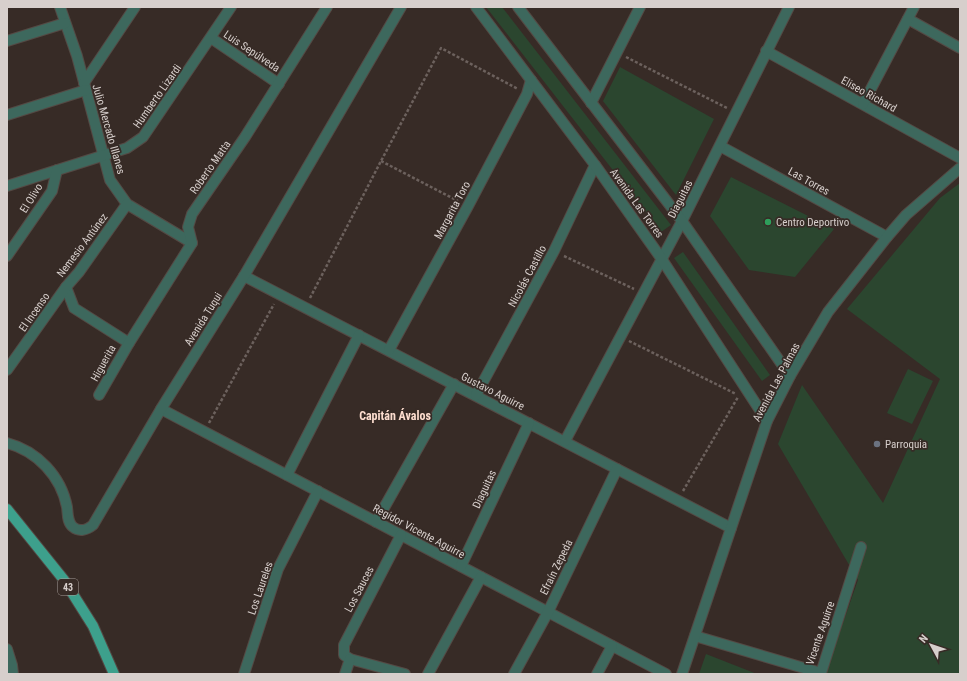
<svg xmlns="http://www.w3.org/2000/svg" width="967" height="681" font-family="'Roboto Condensed',sans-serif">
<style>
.green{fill:#2b462f}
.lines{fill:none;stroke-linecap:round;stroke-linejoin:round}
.minor-casing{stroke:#544944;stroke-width:12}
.tertiary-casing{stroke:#544944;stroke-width:12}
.primary-casing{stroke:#544944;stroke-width:12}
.path{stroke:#6c615d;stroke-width:2.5;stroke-dasharray:3 2;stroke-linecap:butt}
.minor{stroke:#3d685d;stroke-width:10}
.tertiary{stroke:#3d685d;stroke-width:10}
.primary{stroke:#3da08c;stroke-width:10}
.leisure-dot{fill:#2e9e5b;stroke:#372b26;stroke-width:1.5}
.worship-dot{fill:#6b7280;stroke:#372b26;stroke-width:1.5}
.labels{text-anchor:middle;stroke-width:3.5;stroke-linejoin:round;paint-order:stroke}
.shield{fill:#372b26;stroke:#a79e9a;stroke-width:1}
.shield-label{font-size:10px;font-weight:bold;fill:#d7cfcc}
.street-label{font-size:11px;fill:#d7cfcc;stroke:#372b26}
.poi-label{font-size:11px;fill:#d7cfcc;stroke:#372b26;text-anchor:start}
.neighbourhood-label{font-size:12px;font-weight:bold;fill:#fdddcf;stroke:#372b26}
</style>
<rect width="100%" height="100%" fill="#372b26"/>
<!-- green -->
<g class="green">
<polygon points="486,7 502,7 671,225 661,232"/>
<polygon points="620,67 714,119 676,195 603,101"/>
<polygon points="731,177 834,229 795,277 749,270 710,216"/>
<polygon points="960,183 960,674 825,674 858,580 778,444 802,385 883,503 940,379 847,309 940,198"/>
<polygon points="683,252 770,375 762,381 674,258"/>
<polygon points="908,369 933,381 912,424 887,413"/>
<polygon points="706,654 757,674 699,674"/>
</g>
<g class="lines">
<defs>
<g id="minor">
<polyline points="60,7 77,56 110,180 127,204 192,243"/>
<polyline points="908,19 960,48"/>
<polyline points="211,38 279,84"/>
<polyline points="7,41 65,23"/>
<polyline points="766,51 960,158"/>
<polyline points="84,83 135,7"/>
<polyline points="591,103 640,7"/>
<polyline points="863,104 914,7"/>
<polyline points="7,115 86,90"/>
<polyline points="720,146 887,237"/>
<polyline points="7,186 127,148 143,137 231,7"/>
<polyline points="7,256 52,191 57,170"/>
<polyline points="244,276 731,528"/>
<polyline points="66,287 74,308 129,343"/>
<polyline points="389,350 468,206 527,94 531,80"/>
<polyline points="7,370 66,287 79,272 127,204"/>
<polyline points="99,395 129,343 192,243 188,227 192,214 245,137 327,7"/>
<polyline points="476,395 554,251 595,165"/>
<polyline points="161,409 666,674"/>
<polyline points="565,441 682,221 789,7"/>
<polyline points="287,475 359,335"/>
<polyline points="376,522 454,384"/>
<polyline points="401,535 344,645 344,655 350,659 405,674"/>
<polyline points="461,566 529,423"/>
<polyline points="695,636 821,673 861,547"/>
<polyline points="7,649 12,665 13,674"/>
<polyline points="244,674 278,569 318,491"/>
<polyline points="345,674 350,659"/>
<polyline points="428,674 481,577"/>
<polyline points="514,674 548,612 617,469"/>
<polyline points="597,674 612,646"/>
</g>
<g id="tertiary">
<polyline points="476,7 595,165 661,258 767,421"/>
<polyline points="518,7 682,221 790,376"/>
<path d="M7,443c30,8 54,33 60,64 1,7 0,15 6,20 6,5 14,3 20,-2l68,-116 83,-133 157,-269"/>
<polyline points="682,674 767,421 790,376 828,312 887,237 906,215 960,168"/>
</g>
<polyline id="primary" points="7,509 64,580 93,626 114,674"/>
</defs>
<!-- minor casing -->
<use href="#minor" class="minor-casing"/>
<!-- tertiary casing -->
<use href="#tertiary" class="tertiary-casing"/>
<!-- primary casing -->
<use href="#primary" class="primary-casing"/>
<!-- path -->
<g class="path">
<polyline points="626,57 727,108"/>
<polyline points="381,161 458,201"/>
<polyline points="564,256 634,289"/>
<polyline points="310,298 381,161 441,48 518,89"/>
<polyline points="629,341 736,394"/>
<polyline points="209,423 274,304"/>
<polyline points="683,491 738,397"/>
</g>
<!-- minor -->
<use href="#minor" class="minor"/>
<!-- tertiary -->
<use href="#tertiary" class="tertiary"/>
<!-- primary -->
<use href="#primary" class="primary"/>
</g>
<!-- markers -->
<circle class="leisure-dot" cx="768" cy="222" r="4"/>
<circle class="worship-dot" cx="877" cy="444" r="4"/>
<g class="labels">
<!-- shield labels -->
<rect class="shield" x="58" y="579" width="20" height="16" rx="3"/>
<g class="shield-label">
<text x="68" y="591">43</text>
</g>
<!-- street labels -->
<g class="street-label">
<text transform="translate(252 51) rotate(34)" y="4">Luis Sepúlveda</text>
<text transform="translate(869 94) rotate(29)" y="4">Eliseo Richard</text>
<text transform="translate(157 96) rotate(-55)" y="4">Humberto Lizardi</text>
<text transform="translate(109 129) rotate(74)" y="4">Julio Mercado Illanes</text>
<text transform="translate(210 167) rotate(-55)" y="4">Roberto Matta</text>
<text transform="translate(809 181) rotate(29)" y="4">Las Torres</text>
<text transform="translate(31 198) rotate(-58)" y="4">El Olivo</text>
<text transform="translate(680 199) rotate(-63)" y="4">Diaguitas</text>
<text transform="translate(637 203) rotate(54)" y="4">Avenida Las Torres</text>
<text transform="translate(452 210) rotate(-62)" y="4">Margarita Toro</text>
<text transform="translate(82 245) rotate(-53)" y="4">Nemesio Antúnez</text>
<text transform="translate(527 276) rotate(-62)" y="4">Nicolás Castillo</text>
<text transform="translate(34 312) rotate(-55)" y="4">El Incenso</text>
<text transform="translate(203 319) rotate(-58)" y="4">Avenida Tuqui</text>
<text transform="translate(103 363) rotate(-61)" y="4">Higuerita</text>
<text transform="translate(776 382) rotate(-62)" y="4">Avenida Las Palmas</text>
<text transform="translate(493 391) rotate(27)" y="4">Gustavo Aguirre</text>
<text transform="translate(484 489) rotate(-65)" y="4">Diaguitas</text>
<text transform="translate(419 531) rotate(28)" y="4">Regidor Vicente Aguirre</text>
<text transform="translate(556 567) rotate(-64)" y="4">Efraín Zepeda</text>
<text transform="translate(260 588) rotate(-71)" y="4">Los Laureles</text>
<text transform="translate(359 589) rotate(-62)" y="4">Los Sauces</text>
<text transform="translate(820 633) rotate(-71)" y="4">Vicente Aguirre</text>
</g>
<!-- poi labels -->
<g class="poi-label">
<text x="776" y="226">Centro Deportivo</text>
<text x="885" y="448">Parroquia</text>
</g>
<!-- neighbourhood labels -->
<g class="neighbourhood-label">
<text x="395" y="420">Capitán Ávalos</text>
</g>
</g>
<!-- border -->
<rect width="967" height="681" fill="none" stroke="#d7cfcc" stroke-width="16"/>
<!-- north arrow -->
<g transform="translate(931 645) rotate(310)" stroke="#372b26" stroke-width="3" paint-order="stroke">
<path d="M0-3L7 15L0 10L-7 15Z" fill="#d7cfcc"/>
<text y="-6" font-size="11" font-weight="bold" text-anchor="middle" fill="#d7cfcc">N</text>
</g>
</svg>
